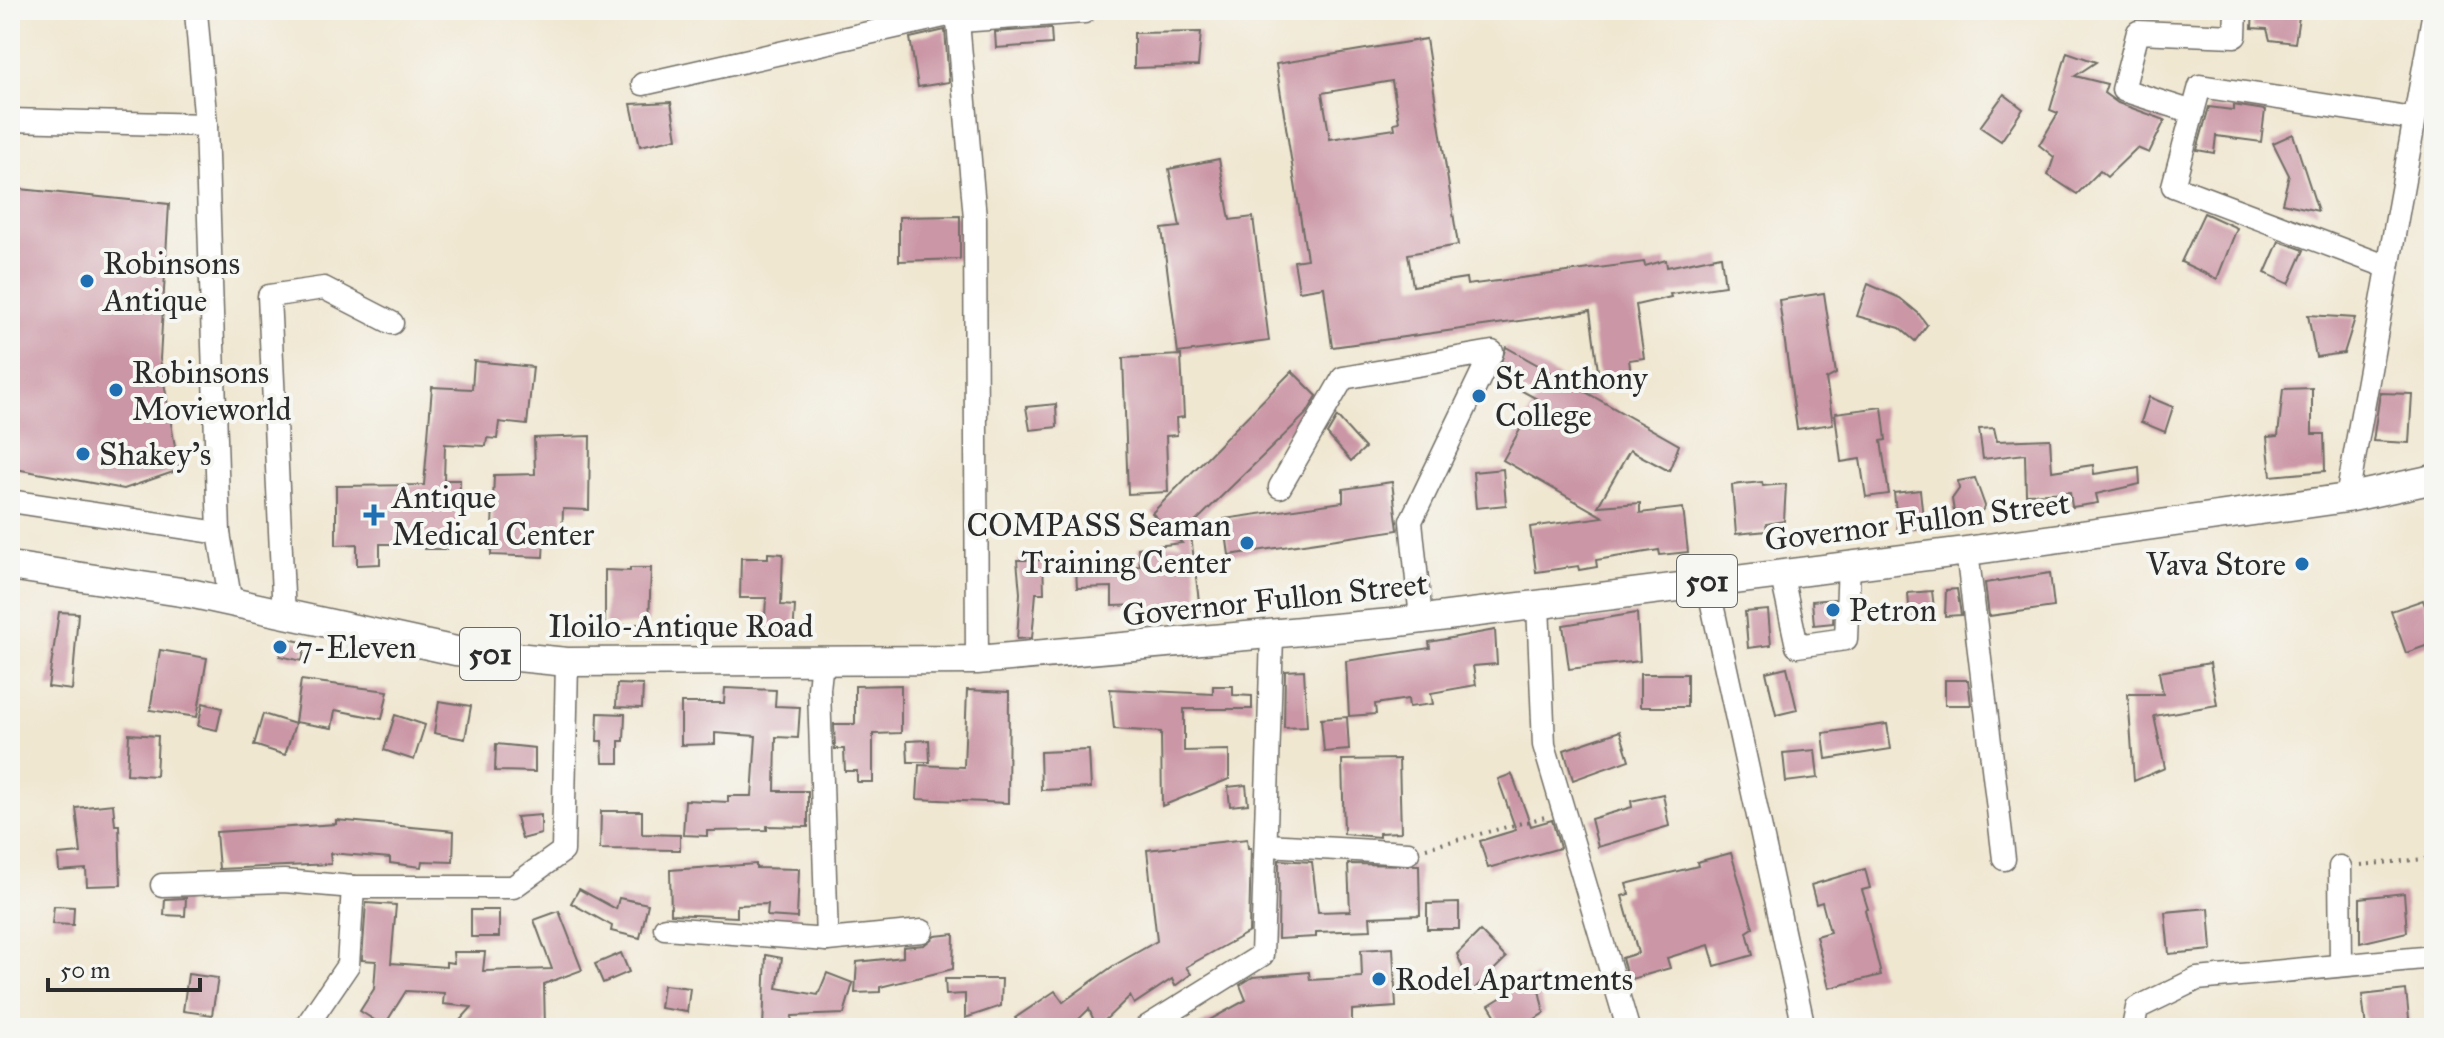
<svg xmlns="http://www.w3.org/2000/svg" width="2444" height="1038" font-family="'IM FELL Great Primer',serif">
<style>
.building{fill:#cb96a6;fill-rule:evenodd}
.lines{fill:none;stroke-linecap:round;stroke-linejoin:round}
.minor-casing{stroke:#706d65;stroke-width:25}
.major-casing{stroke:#706d65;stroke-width:31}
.path{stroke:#706d65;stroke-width:4;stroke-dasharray:2 6;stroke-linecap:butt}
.minor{stroke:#fff;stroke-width:22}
.major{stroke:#fff;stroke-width:28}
.poi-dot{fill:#1f6fb2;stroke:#f6f6f2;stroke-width:3}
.labels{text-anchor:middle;stroke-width:8;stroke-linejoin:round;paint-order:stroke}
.shield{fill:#f6f6f2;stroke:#686867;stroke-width:2}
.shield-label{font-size:30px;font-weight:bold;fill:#2b2b2b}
.poi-label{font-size:32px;fill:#2b2b2b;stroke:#f6f6f2;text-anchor:start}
.street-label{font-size:32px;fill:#2b2b2b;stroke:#f6f6f2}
</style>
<rect width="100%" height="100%" fill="#f6f6f2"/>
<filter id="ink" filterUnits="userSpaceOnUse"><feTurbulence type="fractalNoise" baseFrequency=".0125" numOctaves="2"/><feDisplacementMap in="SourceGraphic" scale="16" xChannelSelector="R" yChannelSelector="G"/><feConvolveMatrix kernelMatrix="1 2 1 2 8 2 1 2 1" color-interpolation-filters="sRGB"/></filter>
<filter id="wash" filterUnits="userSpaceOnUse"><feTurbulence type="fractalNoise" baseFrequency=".006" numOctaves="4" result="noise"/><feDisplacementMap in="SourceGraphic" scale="32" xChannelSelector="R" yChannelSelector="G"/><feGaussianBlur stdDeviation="1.8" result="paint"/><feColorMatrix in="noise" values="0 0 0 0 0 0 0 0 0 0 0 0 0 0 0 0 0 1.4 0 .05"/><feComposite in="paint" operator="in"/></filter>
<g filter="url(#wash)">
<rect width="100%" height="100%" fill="#f0e7d1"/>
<g id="blocks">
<!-- building -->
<g class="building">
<polygon points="2253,10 2300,10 2295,43 2270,40 2267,29 2252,28"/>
<polygon points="1051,28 1052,44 996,48 995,32"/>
<polygon points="945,30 949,82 918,87 910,38"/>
<polygon points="1201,32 1198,66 1134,68 1134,33"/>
<path d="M1426,39l32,206 -50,9 5,32 53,-8 1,7 177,-23 1,4 21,-6 1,7 54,-11 4,30 -55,8 1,3 -35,8 8,53 -15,2 2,13 -32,5 -9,-67 -258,36 -8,-60 -25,4 -5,-30 13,-2 -31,-195zM1392,81l7,41 -5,1 1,6 -65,10 -8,-46z"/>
<polygon points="2067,52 2096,62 2075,76 2107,84 2104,93 2118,103 2165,120 2149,153 2137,148 2107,177 2100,171 2077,194 2048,175 2054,157 2039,145 2058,113 2050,110"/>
<polygon points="2004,94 2023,109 2001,141 1980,127"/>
<polygon points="671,102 677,138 640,146 631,104"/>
<polygon points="2233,105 2265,110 2261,142 2216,136 2214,153 2197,150 2209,107 2233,110"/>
<polygon points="2293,134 2304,168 2318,211 2282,203 2289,175 2273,143"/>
<polygon points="1219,159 1230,220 1253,217 1269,341 1178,353 1162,229 1180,227 1169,169"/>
<polygon points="10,188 169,204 160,359 179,470 124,489 10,468"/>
<polygon points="2204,213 2237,228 2217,279 2181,262"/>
<polygon points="960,216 960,259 899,261 899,217"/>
<polygon points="2279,241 2304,250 2289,284 2265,273"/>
<polygon points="1868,284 1900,298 1918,313 1927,325 1915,341 1900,328 1857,316"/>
<polygon points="1824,293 1836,374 1826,379 1833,424 1797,429 1779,300"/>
<polygon points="2308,315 2355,318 2344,353 2316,357"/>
<polygon points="1506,347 1679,445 1669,471 1630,450 1598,506 1640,503 1640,513 1683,508 1688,552 1660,555 1659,550 1596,560 1597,567 1579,570 1578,566 1536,572 1530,527 1603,517 1503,460 1537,399 1496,377"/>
<polygon points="1181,355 1184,417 1176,418 1177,435 1166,436 1168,492 1128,494 1123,358"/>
<polygon points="474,361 533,367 527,425 499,422 497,439 487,438 486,446 445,444 444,480 460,480 459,527 446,526 446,549 424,549 424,544 380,544 380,564 357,565 357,544 336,545 336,486 424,485 432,387 472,389"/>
<polygon points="1292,371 1317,396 1307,413 1190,527 1200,610 1145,616 1144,605 1112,606 1112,587 1077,588 1076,568 1140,566 1138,548 1182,543 1152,513"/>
<polygon points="2312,388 2312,434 2324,434 2325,471 2271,476 2267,437 2278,436 2283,389"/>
<polygon points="2380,393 2412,394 2409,443 2373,441"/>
<polygon points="2149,397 2173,407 2165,432 2141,422"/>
<polygon points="1056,404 1057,427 1030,430 1026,407"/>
<polygon points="1882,407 1886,440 1881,441 1889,494 1866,497 1860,459 1841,462 1835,413"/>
<polygon points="1337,417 1365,448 1351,461 1327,434"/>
<polygon points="1994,428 1997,441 2050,439 2052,471 2093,465 2094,474 2139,467 2140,484 2096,494 2098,503 2072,507 2070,492 2026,494 2025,454 1983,459 1979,429"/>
<polygon points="590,436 589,510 563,509 562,539 544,538 543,557 491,555 494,475 535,474 534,438"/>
<polygon points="1503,469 1506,505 1476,508 1473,472"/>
<polygon points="1975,478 1985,506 1978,517 1965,519 1954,512 1952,499 1959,489 1958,481"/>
<polygon points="1392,482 1398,530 1229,555 1224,519 1343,502 1343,489"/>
<polygon points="1762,482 1763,486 1786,484 1784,521 1766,524 1767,531 1736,534 1732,485"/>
<polygon points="1920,490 1924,528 1898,530 1894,493"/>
<polygon points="768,553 783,554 781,605 795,606 793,636 764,635 766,598 740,598 741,558 768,558"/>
<polygon points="1017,560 1043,560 1044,593 1036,593 1032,638 1017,639 1020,593"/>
<polygon points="630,568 651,568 649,623 605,627 605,570 630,571"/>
<polygon points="2050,573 2054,607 1989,616 1985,583"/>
<polygon points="1957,589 1961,615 1945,616 1946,590"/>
<polygon points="1932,591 1935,617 1910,619 1908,593"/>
<polygon points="1834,599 1833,623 1814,625 1812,601"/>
<polygon points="2423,600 2434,631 2434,643 2406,653 2391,611"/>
<polygon points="1768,610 1771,645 1748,648 1745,612"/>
<polygon points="59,612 78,613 72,690 48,687"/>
<polygon points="1637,613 1640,661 1569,669 1563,625"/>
<polygon points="1495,630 1497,664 1473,666 1476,685 1431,693 1433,704 1409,707 1408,699 1375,704 1376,714 1349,716 1346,661 1430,648 1429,642"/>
<polygon points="284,638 306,643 302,661 280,656"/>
<polygon points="160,650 207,658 197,717 150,710"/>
<polygon points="2210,663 2217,705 2154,716 2165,768 2134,781 2128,694 2163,694 2159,672"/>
<polygon points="1787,667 1797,710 1776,715 1766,672"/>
<polygon points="1304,670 1307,727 1284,728 1285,671"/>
<rect x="1640" y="674" width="47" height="33"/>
<polygon points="301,680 388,691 382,719 335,710 332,728 295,722"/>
<polygon points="1945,680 1968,680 1971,705 1945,705"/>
<polygon points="617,684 643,685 642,708 616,707"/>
<polygon points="901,685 901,733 873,734 873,782 857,782 857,771 845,771 844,749 835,749 834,724 855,724 855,686"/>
<polygon points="1213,686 1233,686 1233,695 1252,696 1252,709 1184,709 1184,751 1229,750 1229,779 1162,806 1161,732 1114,729 1110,689 1213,694"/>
<polygon points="725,688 776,690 775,706 800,707 798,738 776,737 775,791 808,791 808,827 767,826 767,830 707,831 707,836 683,835 685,800 728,802 728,796 752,796 756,736 715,733 715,744 681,745 681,703 724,703"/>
<polygon points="967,690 1009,692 1008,803 917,799 919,765 964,767"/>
<polygon points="439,701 471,706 465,739 434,733"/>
<polygon points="203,703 222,708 217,730 198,726"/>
<polygon points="598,713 625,714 624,741 619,741 619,763 603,763 602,741 597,741"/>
<polygon points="263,714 295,724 285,755 254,745"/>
<polygon points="395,715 425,725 414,760 384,750"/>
<polygon points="1347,717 1349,750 1324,752 1321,719"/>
<polygon points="1887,724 1891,749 1826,759 1823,733"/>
<polygon points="1620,731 1629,760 1573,780 1564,750"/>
<polygon points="129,734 158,736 156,776 127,774"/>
<polygon points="929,740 930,762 908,762 907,741"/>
<polygon points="496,744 535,748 535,772 495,771"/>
<polygon points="1089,750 1091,788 1041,790 1040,752"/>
<polygon points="1815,750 1818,778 1786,782 1783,753"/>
<polygon points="1399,759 1401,832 1379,833 1379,837 1344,834 1342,760"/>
<polygon points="1512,774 1531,826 1552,820 1560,848 1488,868 1480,841 1516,830 1498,779"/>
<polygon points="1246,785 1248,804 1230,806 1228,787"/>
<polygon points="1663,794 1669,826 1598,847 1591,819 1632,807 1631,801"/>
<polygon points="113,804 115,825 119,825 121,885 87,886 86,869 59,871 58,855 81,853 76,808"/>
<polygon points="601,811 642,811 642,834 680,835 680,850 600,849"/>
<polygon points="541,815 541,834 522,839 516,817"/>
<polygon points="336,820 454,831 453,862 422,861 421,867 390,863 390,858 330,853 331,864 219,869 216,832 336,824"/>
<polygon points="1247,839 1248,848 1251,848 1249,932 1186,967 1191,974 1175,986 1172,979 1134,1004 1130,996 1097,1028 1089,1009 1070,1028 1024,1028 1015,1018 1055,991 1063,1002 1113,966 1157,941 1147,850"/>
<polygon points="1731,853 1753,928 1747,932 1753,955 1715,966 1709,945 1667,958 1670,968 1628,980 1622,958 1638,953 1622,896 1629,894 1626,884 1698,866 1697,862"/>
<polygon points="1279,860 1312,862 1318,912 1350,911 1348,864 1419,865 1420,915 1370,917 1371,930 1316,932 1316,937 1278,939"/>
<polygon points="756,864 756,868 799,869 797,918 767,916 768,904 737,905 737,917 671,914 670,870"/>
<polygon points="1865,869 1870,888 1862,890 1868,909 1865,910 1881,975 1829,988 1816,936 1830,932 1822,902 1816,904 1811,885"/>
<polygon points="579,889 616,909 619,898 648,904 640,938 611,931 612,926 571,903"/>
<polygon points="2404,893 2407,932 2360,943 2360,898"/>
<polygon points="186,898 185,916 164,915 165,899"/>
<polygon points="366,903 396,905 391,963 446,967 446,962 454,963 453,952 485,952 483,971 552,969 534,920 559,911 582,970 544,984 545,1028 453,1028 472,1007 443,1004 444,993 406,991 384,1026 360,1011 374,989 376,961 362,960"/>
<polygon points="1459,903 1459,929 1427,929 1427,904"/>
<polygon points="54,906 74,907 73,925 52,924"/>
<polygon points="2209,908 2212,950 2169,954 2165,912"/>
<rect x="471" y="910" width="28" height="27"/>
<polygon points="1480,931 1506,958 1472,991 1457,954"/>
<polygon points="954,934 953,969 880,987 880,992 855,993 857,962 903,957 903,947 924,945 935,936"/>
<polygon points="1393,948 1396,1007 1352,1010 1352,1023 1314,1023 1314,1028 1195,1028 1246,1000 1240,985 1253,977 1309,972 1310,980 1362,977 1361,950"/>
<polygon points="621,953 629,972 603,983 595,964"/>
<polygon points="766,955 782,958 777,988 818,995 827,973 853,983 844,1014 792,1016 790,1028 763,1028"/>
<polygon points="188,974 218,978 212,1015 183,1011"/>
<polygon points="1536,976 1544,1013 1521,1028 1503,1028 1489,1005"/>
<polygon points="945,979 1002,979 1001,1006 965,1018 965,994 946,995"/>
<polygon points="663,985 690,988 687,1012 660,1008"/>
<polygon points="2406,990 2410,1028 2366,1028 2362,995"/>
</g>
</g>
</g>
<g filter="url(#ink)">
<use href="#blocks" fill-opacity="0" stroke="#706d65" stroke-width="2"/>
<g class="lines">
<defs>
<g id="minor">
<polyline points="957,10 975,218 977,660"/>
<polyline points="196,12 206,125 219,533 231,604"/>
<polyline points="960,21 1084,12"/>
<polyline points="643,84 957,13"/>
<polyline points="2193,112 2123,90 2138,32 2235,36 2236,10"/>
<polyline points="10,120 206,125"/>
<polyline points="2388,267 2173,186 2200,86 2414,119"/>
<polyline points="1280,487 1343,378 1492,352 1411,521 1421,619"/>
<polyline points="2347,498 2434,11"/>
<polyline points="10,501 219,533"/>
<polyline points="1967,551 2004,859"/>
<polyline points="1781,572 1797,646 1846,639 1849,564"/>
<polyline points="1707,581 1804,1028"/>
<polyline points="1538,605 1544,745 1628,1028"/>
<polyline points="284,616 269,296 324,288 392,323"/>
<polyline points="1267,845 1408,853"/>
<polyline points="2340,867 2341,963"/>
<polyline points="162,885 284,881 353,887"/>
<polyline points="665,928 827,940 819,689 822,661"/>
<polyline points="827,940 922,931"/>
<polyline points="305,1028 348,965 353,887 513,887 563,851 567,662"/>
<polyline points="1145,1028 1262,955 1272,636"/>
<polyline points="2133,1028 2137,1008 2197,979 2434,957"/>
</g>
<polyline id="major" points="10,566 194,594 456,651 567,662 977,660 1391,623 1967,551 2347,498 2434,479"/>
</defs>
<!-- minor casing -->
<use href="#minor" class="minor-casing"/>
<!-- major casing -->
<use href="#major" class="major-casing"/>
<!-- path -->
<g class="path">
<polyline points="1426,848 1545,817"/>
<polyline points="2361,865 2434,858"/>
</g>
<!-- minor -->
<use href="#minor" class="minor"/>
<!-- major -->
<use href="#major" class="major"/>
</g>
</g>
<!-- markers -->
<g class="poi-dot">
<circle cx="87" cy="281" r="8"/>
<circle cx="116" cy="390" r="8"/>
<circle cx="1479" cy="396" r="8"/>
<circle cx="83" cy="454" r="8"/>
<path d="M370 503h8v8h8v8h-8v8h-8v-8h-8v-8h8z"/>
<circle cx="1247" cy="543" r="8"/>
<circle cx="2302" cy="564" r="8"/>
<circle cx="1833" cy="610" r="8"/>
<circle cx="280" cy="647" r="8"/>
<circle cx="1379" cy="979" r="8"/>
</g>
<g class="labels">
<!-- shield labels -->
<g class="shield">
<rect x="1677" y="555" width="60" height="52" rx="6"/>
<rect x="460" y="628" width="60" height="52" rx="6"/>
</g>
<g class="shield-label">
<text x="1707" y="591">501</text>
<text x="490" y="664">501</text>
</g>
<!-- poi labels -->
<g class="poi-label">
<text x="103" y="274">Robinsons<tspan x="103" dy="37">Antique</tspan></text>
<text x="132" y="383">Robinsons<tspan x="132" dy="37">Movieworld</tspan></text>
<text x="1495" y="389">St Anthony<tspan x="1495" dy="37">College</tspan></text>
<text x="99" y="465">Shakey's</text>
<text x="392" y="508">Antique<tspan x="392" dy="37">Medical Center</tspan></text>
<text x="1231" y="536" text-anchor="end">COMPASS Seaman<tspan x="1231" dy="37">Training Center</tspan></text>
<text x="2286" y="575" text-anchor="end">Vava Store</text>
<text x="1849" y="621">Petron</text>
<text x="296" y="658">7-Eleven</text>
<text x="1395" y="990">Rodel Apartments</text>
</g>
<!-- street labels -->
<g class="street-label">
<text transform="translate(1917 521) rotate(-7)" y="11">Governor Fullon Street</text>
<text transform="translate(1275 599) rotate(-6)" y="11">Governor Fullon Street</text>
<text x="681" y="637">Iloilo-Antique Road</text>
</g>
</g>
<!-- margin -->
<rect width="2444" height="1038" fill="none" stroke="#f6f6f2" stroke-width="40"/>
<!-- scale -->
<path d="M48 978v12h152v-12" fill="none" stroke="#2b2b2b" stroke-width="4"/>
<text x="60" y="978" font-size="24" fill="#2b2b2b" stroke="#f6f6f2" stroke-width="6" paint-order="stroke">50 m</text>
</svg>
